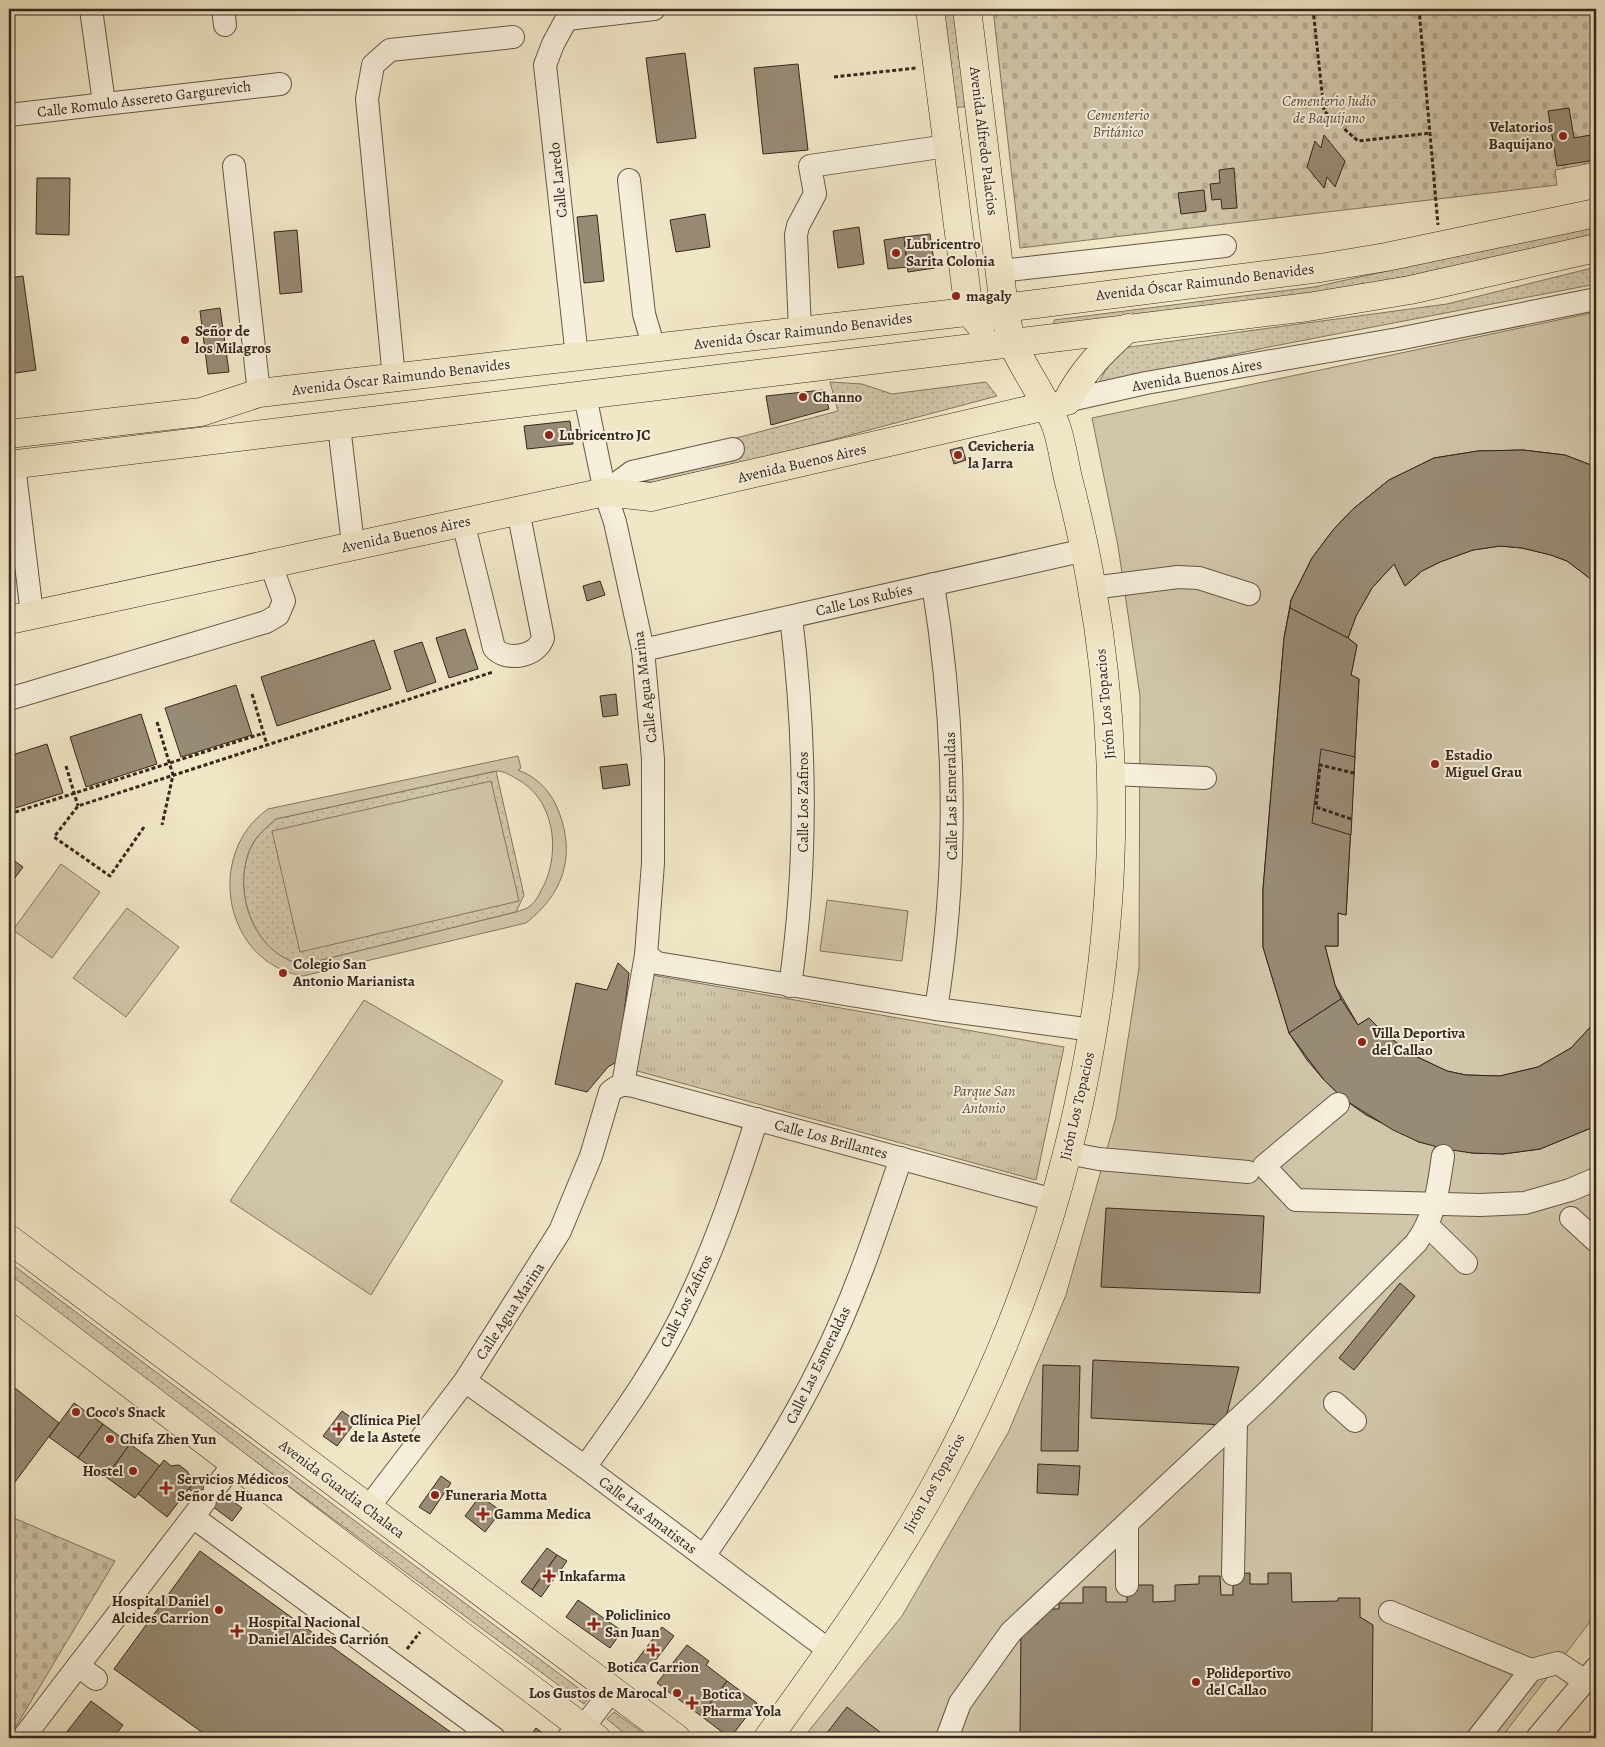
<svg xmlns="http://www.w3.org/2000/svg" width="1605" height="1747" font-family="Alegreya,serif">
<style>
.grass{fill:url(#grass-dots);stroke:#847663}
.cemetery{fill:url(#cemetery-stones);stroke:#847663}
.park{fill:url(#park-tufts);stroke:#847663}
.garden{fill:#d1c6aa;stroke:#847663;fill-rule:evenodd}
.building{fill:#988b75;stroke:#37271c}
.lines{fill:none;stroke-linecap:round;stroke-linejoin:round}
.minor-casing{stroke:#665747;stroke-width:24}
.major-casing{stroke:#37271c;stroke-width:29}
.path{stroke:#37271c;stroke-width:3;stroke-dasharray:4 2.5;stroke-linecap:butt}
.minor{stroke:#f6efdb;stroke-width:22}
.major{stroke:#f1e7c7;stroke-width:28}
.poi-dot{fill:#8f2418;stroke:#f6efdb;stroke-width:2}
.labels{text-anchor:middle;stroke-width:4;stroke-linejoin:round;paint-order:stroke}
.street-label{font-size:15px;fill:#37271c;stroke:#f6efdb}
.park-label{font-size:15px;font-style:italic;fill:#5e4f40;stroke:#f6efdb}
.poi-label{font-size:15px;font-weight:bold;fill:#37271c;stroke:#f6efdb;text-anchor:start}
</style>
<defs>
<pattern id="grass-dots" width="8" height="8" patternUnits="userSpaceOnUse" patternTransform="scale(1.25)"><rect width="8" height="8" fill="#d1c6aa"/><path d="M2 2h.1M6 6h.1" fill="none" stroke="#b4aa92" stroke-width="1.8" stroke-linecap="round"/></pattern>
<pattern id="cemetery-stones" width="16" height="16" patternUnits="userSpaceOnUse" patternTransform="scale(1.25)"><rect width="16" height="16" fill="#d1c6aa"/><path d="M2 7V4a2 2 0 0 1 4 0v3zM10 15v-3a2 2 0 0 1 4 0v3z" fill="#b4aa92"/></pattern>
<pattern id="park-tufts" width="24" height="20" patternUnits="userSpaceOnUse" patternTransform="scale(1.25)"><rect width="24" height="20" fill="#d1c6aa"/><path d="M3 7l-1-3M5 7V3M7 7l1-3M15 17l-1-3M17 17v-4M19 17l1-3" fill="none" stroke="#b4aa92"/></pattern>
</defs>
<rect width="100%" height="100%" fill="#f1e7c7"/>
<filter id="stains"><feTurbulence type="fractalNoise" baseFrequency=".004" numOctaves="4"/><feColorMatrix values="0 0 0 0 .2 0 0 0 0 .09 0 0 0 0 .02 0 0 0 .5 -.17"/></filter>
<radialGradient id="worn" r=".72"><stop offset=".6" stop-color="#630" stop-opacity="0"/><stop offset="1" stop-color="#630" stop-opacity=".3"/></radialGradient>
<!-- grass -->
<g class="grass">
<polygon points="941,9 959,9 971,106 952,108"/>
<polygon points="1596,225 1596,237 1327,293 1054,327 1054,320 1314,287"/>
<polygon points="1596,267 1596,284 1269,347 1099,383 1105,371 1122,348 1447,304"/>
<polygon points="830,382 862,384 892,394 986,382 997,396 666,484 626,479 623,468 838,411"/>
<path d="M496,771l28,124 -8,17 -206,51c-6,0 -13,0 -19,-2 -42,-17 -59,-77 -39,-116 6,-11 15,-18 24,-26z"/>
<polygon points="9,1262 589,1696 584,1704 27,1293 9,1279"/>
<polygon points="614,1712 650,1738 630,1738 607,1719"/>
</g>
<!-- cemetery -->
<g class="cemetery">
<polygon points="993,9 1596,9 1596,162 1555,170 1557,185 1020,248"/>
<polygon points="9,1516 115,1561 9,1738"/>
</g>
<!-- park -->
<polygon class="park" points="646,974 1064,1047 1036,1180 630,1069"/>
<!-- garden -->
<g class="garden">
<polygon points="1596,312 1596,1614 1501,1738 803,1738 902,1616 1008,1433 1066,1295 1116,1117 1139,968 1140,696 1118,546 1092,418"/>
<path d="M518,756l3,12 -3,2c20,7 34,23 41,42 17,45 4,82 -33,111l-223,53c-79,-13 -99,-122 -35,-167zM496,771c8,0 14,4 21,8 37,20 43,69 28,104 -4,7 -8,18 -15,23 -3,3 -9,4 -14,6l-206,51c-6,0 -13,0 -19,-2 -42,-17 -59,-77 -39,-116 6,-11 15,-18 24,-26z"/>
<polygon points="491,781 519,901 300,952 272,831"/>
<polygon points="61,864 100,892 52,958 13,930"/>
<polygon points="827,900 908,911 902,961 820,951"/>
<polygon points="127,908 179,947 126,1017 73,978"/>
<polygon points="364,1000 503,1081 371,1295 230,1201"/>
</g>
<!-- building -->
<g class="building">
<polygon points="685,53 696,138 657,143 646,58"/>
<polygon points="798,64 808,150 763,154 754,68"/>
<polygon points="1569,108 1574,138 1596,134 1596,160 1557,166 1548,111"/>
<polygon points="1324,135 1345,161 1335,187 1327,177 1324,188 1307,167 1315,141 1321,148"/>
<polygon points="1234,168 1237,208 1222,209 1221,199 1212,200 1210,184 1220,183 1219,170"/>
<polygon points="37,178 70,178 69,235 36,234"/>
<polygon points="1204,190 1206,211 1181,214 1178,193"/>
<polygon points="705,214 710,247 676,252 670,220"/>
<polygon points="597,215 604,281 584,283 577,217"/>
<polygon points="859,227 864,264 838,268 833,231"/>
<polygon points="297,230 302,292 280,294 274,232"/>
<polygon points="930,234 935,268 908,272 904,237"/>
<polygon points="904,237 907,267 888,269 884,240"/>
<polygon points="23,276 36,370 9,374 9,278"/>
<polygon points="220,308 229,372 208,374 200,311"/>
<polygon points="823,390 829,409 771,425 766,396"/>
<polygon points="570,421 573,444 527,449 524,426"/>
<polygon points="962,447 966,460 954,464 950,450"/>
<polygon points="1523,450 1565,455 1596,467 1596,583 1567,561 1551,555 1522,548 1500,546 1473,550 1440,562 1422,571 1405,586 1394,564 1372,588 1356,616 1348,638 1357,645 1351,675 1359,679 1346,915 1338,913 1338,946 1325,946 1335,985 1358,1025 1369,1018 1385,1034 1413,1055 1447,1071 1466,1075 1500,1076 1538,1067 1571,1048 1596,1021 1596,1126 1540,1149 1503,1154 1472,1153 1419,1142 1366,1115 1345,1100 1324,1080 1307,1060 1289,1033 1263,947 1263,889 1284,638 1291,600 1312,558 1333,530 1353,509 1389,480 1434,458 1478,451"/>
<polygon points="1523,450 1565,455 1596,467 1596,583 1567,561 1551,555 1522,548 1500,546 1473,550 1440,562 1422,571 1405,586 1394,564 1372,588 1356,616 1348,638 1290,608 1291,600 1312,558 1333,530 1353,509 1389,480 1434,458 1478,451"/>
<polygon points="600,581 605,595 587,601 583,586"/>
<polygon points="1290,608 1348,638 1357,645 1351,675 1359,679 1346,915 1338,913 1338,946 1325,946 1335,985 1341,999 1289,1033 1263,947 1263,889 1284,638"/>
<polygon points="465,629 478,669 449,678 436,638"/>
<polygon points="374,640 391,689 277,726 261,677"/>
<polygon points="422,642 436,682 407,692 394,651"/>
<polygon points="236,685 252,735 181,757 165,708"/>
<polygon points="616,694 618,715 603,717 600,696"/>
<polygon points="141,714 157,764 86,787 70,737"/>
<polygon points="47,744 63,793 9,810 9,756"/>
<polygon points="1321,749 1355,757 1351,835 1312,823"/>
<polygon points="627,764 630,785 603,789 600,767"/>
<polygon points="9,857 23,867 9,886"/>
<polygon points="618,963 629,973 618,1061 608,1067 587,1092 555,1084 576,983 607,990"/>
<polygon points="1341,999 1358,1025 1369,1018 1385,1034 1413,1055 1447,1071 1466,1075 1500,1076 1538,1067 1571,1048 1596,1021 1596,1126 1540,1149 1503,1154 1472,1153 1445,1149 1419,1142 1393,1130 1345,1100 1324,1080 1289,1033"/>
<polygon points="1106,1208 1264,1216 1260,1293 1101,1287"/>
<polygon points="1400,1283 1415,1296 1354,1370 1339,1358"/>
<polygon points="1093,1360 1239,1367 1224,1425 1091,1418"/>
<polygon points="1043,1365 1080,1366 1078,1451 1041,1451"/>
<polygon points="15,1388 59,1423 9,1490 9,1396"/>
<polygon points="74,1403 103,1424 78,1458 49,1437"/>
<polygon points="342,1411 356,1421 337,1446 323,1436"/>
<polygon points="103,1424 130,1444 106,1477 78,1458"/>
<polygon points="130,1444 160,1466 135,1498 106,1477"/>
<polygon points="164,1460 171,1466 179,1465 187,1471 194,1482 167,1517 138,1494"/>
<polygon points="1038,1464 1080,1466 1078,1495 1037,1493"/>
<polygon points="199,1476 242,1508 232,1521 189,1489"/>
<polygon points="441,1476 451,1483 430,1514 419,1507"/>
<polygon points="480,1496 501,1511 485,1532 465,1516"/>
<polygon points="547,1548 557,1555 532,1590 521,1582"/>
<polygon points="200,1551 382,1683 459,1738 210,1738 114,1669"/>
<polygon points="557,1555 567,1561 541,1597 532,1590"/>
<polygon points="1250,1573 1250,1584 1268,1584 1268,1573 1291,1573 1292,1602 1338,1601 1338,1598 1360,1598 1360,1617 1373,1625 1372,1738 1020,1738 1021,1624 1038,1624 1037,1609 1059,1609 1059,1603 1083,1603 1083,1587 1106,1587 1106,1602 1127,1602 1127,1585 1153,1585 1153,1602 1175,1601 1175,1585 1199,1584 1199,1576 1220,1576 1221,1595 1233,1595 1233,1574"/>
<polygon points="578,1600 622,1631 610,1648 566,1617"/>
<polygon points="662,1627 674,1636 645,1674 633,1665"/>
<polygon points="687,1645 709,1661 706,1665 727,1681 701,1716 657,1683"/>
<polygon points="727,1681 757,1703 730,1738 701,1716"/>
<polygon points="91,1701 123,1725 113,1738 62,1738"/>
<polygon points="847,1707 888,1738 823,1738"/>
<polygon points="536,1728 549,1738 529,1738"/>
</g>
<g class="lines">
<defs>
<g id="minor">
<polyline points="91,9 104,103"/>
<polyline points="223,9 225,25"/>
<polyline points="572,9 553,44 545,65 577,357"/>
<polyline points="567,19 654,9"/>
<polyline points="9,115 280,84"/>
<polyline points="234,166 259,393"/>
<polyline points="629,180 644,314 654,348"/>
<polyline points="1000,271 1225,246"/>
<polyline points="800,330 796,235 798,226 815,194 810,166 947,146"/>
<polyline points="394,378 367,99 373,65 390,50 513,37"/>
<polyline points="585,396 605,492 615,522 643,650 653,759 653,863 646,955 623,1084"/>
<polyline points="1057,403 1146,383 1398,339 1596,299"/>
<polyline points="339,426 353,544"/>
<polyline points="14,465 32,614"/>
<polyline points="605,492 632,472 733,449"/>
<path d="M463,522l31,126c12,14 43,9 49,-10l-25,-128"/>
<path d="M933,584c23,142 26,283 3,425"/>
<polyline points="1092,588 1178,577 1199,578 1249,594"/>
<polyline points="643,650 1085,550"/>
<polyline points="9,699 266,622 278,615 284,601 270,562"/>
<polyline points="1111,774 1205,778"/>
<polyline points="646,955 657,963 936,1009 1093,1030"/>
<path d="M790,986c18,-123 16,-246 1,-369"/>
<polyline points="1338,1104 1264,1166 1296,1200 1480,1205 1525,1203 1570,1190 1596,1179"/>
<polyline points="1067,1153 1099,1159 1248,1172"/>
<polyline points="1571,1218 1596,1241"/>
<polyline points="1428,1226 1466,1263"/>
<polyline points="465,1381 585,1467 830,1651"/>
<polyline points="1335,1403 1355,1421"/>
<path d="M585,1467c38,-53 77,-107 104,-167 28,-59 48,-119 68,-181"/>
<polyline points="215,1488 234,1464"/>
<path d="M368,1508l97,-127 95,-150 31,-75 19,-64c8,-7 13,-8 23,-6l421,114"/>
<polyline points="193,1517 494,1738"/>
<path d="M704,1556c42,-61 83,-123 116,-190 34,-67 57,-137 81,-208"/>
<polyline points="1233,1574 1236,1421"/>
<polyline points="1127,1585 1127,1524"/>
<polyline points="1390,1612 1531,1670"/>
<polyline points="96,1679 78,1666 205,1501"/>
<polyline points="23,1738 78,1666"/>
<polyline points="568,1738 583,1728 612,1690"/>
<path d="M947,1738l13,-35 51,-71 255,-239 150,-150c20,-28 22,-54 27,-87"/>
<polyline points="1478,1738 1531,1670 1558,1663 1585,1681"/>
<polyline points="1537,1738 1596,1668"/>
</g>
<g id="major">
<polyline points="930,9 969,311 981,326"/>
<path d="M1067,401c16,-31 36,-51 61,-73"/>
<polyline points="9,434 201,412 259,393 1036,304 1320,268 1386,257 1596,213"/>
<polyline points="9,465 1308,307 1410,290 1596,248"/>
<polyline points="9,620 605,492 651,497 1046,406"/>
<polyline points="9,1239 676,1738"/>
<polyline points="9,1292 596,1738"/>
<path d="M768,1738c61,-85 123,-170 173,-263 145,-267 205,-591 150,-892 -6,-35 -14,-70 -23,-105 -4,-17 -6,-35 -12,-52 -11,-29 -31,-54 -43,-82 -5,-11 -6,-25 -9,-37l-37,-298"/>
</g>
</defs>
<!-- minor casing -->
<use href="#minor" class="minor-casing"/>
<!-- major casing -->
<use href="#major" class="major-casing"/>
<!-- path -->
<g class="path">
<polyline points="1313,9 1324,111 1358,141 1431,133"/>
<polyline points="1419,9 1438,225"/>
<polyline points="834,77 916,68"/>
<polyline points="252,694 267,745"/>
<polyline points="157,722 173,775 162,825"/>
<polyline points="66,766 78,806"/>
<polyline points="9,814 264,733"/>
<polyline points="1351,819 1316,807 1320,765 1354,773"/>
<polyline points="144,827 110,876 54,837 78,806 493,672"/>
<polyline points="407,1649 420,1632"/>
</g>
<!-- minor -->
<use href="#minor" class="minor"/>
<!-- major -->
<use href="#major" class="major"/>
</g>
<!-- markers -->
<g class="poi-dot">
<circle cx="1563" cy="136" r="5"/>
<circle cx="896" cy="253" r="5"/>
<circle cx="956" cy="296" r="5"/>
<circle cx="185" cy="340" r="5"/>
<circle cx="803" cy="397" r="5"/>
<circle cx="549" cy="435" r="5"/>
<circle cx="958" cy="455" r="5"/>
<circle cx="1435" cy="764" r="5"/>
<circle cx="283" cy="973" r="5"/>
<circle cx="1362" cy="1042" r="5"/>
<circle cx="76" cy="1412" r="5"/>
<path d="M336.5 1421.5h5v5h5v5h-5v5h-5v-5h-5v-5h5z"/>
<circle cx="110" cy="1439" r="5"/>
<circle cx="133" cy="1471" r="5"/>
<path d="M163.5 1480.5h5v5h5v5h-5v5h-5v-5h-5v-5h5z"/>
<circle cx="435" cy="1495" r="5"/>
<path d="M480.5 1506.5h5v5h5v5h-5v5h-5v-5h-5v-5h5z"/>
<path d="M546.5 1568.5h5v5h5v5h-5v5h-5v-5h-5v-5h5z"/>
<circle cx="219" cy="1610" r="5"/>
<path d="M591.5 1616.5h5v5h5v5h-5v5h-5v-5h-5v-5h5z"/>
<path d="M234.5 1623.5h5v5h5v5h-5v5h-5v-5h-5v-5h5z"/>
<path d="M650.5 1642.5h5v5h5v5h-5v5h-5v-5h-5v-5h5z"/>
<circle cx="1196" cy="1682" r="5"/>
<circle cx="677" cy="1693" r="5"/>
<path d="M689.5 1695.5h5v5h5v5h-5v5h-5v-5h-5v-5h5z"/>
</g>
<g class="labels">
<!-- street labels -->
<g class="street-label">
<text transform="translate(144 99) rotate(-7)" y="5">Calle Romulo Assereto Gargurevich</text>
<text transform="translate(984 141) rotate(83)" y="5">Avenida Alfredo Palacios</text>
<text transform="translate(558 180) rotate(-96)" y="5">Calle Laredo</text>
<text transform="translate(1205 282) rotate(-7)" y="5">Avenida Óscar Raimundo Benavides</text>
<text transform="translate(803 331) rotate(-7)" y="5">Avenida Óscar Raimundo Benavides</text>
<text transform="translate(1197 375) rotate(-10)" y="5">Avenida Buenos Aires</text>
<text transform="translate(401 377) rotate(-7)" y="5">Avenida Óscar Raimundo Benavides</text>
<text transform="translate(802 463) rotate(-13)" y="5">Avenida Buenos Aires</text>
<text transform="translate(406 534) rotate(-12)" y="5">Avenida Buenos Aires</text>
<text transform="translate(864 600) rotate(-13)" y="5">Calle Los Rubíes</text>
<text transform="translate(645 687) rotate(-97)" y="5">Calle Agua Marina</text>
<text transform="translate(1105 704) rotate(-95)" y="5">Jirón Los Topacios</text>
<text transform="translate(951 796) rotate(-91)" y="5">Calle Las Esmeraldas</text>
<text transform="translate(803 802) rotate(-90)" y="5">Calle Los Zafiros</text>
<text transform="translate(1077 1106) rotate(-77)" y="5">Jirón Los Topacios</text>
<text transform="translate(831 1139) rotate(15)" y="5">Calle Los Brillantes</text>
<text transform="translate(686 1301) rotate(-64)" y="5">Calle Los Zafiros</text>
<text transform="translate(510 1311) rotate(-57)" y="5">Calle Agua Marina</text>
<text transform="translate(818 1365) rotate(-64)" y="5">Calle Las Esmeraldas</text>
<text transform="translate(934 1483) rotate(-61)" y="5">Jirón Los Topacios</text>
<text transform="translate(342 1489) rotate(37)" y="5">Avenida Guardia Chalaca</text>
<text transform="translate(648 1515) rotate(37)" y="5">Calle Las Amatistas</text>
</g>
<!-- park labels -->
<g class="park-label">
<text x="1329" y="106">Cementerio Judío<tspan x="1329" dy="17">de Baquíjano</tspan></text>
<text x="1118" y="120">Cementerio<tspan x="1118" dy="17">Británico</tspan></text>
<text x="984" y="1096">Parque San<tspan x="984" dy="17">Antonio</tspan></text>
</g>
<!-- poi labels -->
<g class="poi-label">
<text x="1553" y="132" text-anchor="end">Velatorios<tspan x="1553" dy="17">Baquijano</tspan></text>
<text x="906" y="249">Lubricentro<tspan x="906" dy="17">Sarita Colonia</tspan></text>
<text x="966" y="301">magaly</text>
<text x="195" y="336">Señor de<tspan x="195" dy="17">los Milagros</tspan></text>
<text x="813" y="402">Channo</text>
<text x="559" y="440">Lubricentro JC</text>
<text x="968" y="451">Cevicheria<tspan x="968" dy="17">la Jarra</tspan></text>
<text x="1445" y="760">Estadio<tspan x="1445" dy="17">Miguel Grau</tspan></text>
<text x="293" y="969">Colegio San<tspan x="293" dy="17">Antonio Marianista</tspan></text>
<text x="1372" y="1038">Villa Deportiva<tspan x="1372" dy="17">del Callao</tspan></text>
<text x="86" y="1417">Coco's Snack</text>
<text x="350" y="1425">Clínica Piel<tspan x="350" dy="17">de la Astete</tspan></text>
<text x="120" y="1444">Chifa Zhen Yun</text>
<text x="123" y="1476" text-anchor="end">Hostel</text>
<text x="177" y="1484">Servicios Médicos<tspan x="177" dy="17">Señor de Huanca</tspan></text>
<text x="445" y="1500">Funeraria Motta</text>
<text x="494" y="1519">Gamma Medica</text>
<text x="559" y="1581">Inkafarma</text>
<text x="209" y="1606" text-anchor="end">Hospital Daniel<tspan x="209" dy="17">Alcides Carrion</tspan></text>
<text x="605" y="1620">Policlinico<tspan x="605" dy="17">San Juan</tspan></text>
<text x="248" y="1627">Hospital Nacional<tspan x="248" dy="17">Daniel Alcides Carrión</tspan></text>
<text x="653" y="1672" text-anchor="middle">Botica Carrion</text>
<text x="1206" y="1678">Polideportivo<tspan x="1206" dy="17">del Callao</tspan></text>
<text x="667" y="1698" text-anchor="end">Los Gustos de Marocal</text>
<text x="702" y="1699">Botica<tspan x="702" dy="17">Pharma Yola</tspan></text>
</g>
</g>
<!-- margin -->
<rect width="1605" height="1747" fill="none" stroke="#f1e7c7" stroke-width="30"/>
<rect x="10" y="10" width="1585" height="1727" fill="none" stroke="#37271c" stroke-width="2.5"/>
<rect x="15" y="15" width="1575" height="1717" fill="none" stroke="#37271c"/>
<rect width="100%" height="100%" filter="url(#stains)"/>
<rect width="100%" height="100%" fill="url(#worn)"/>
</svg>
